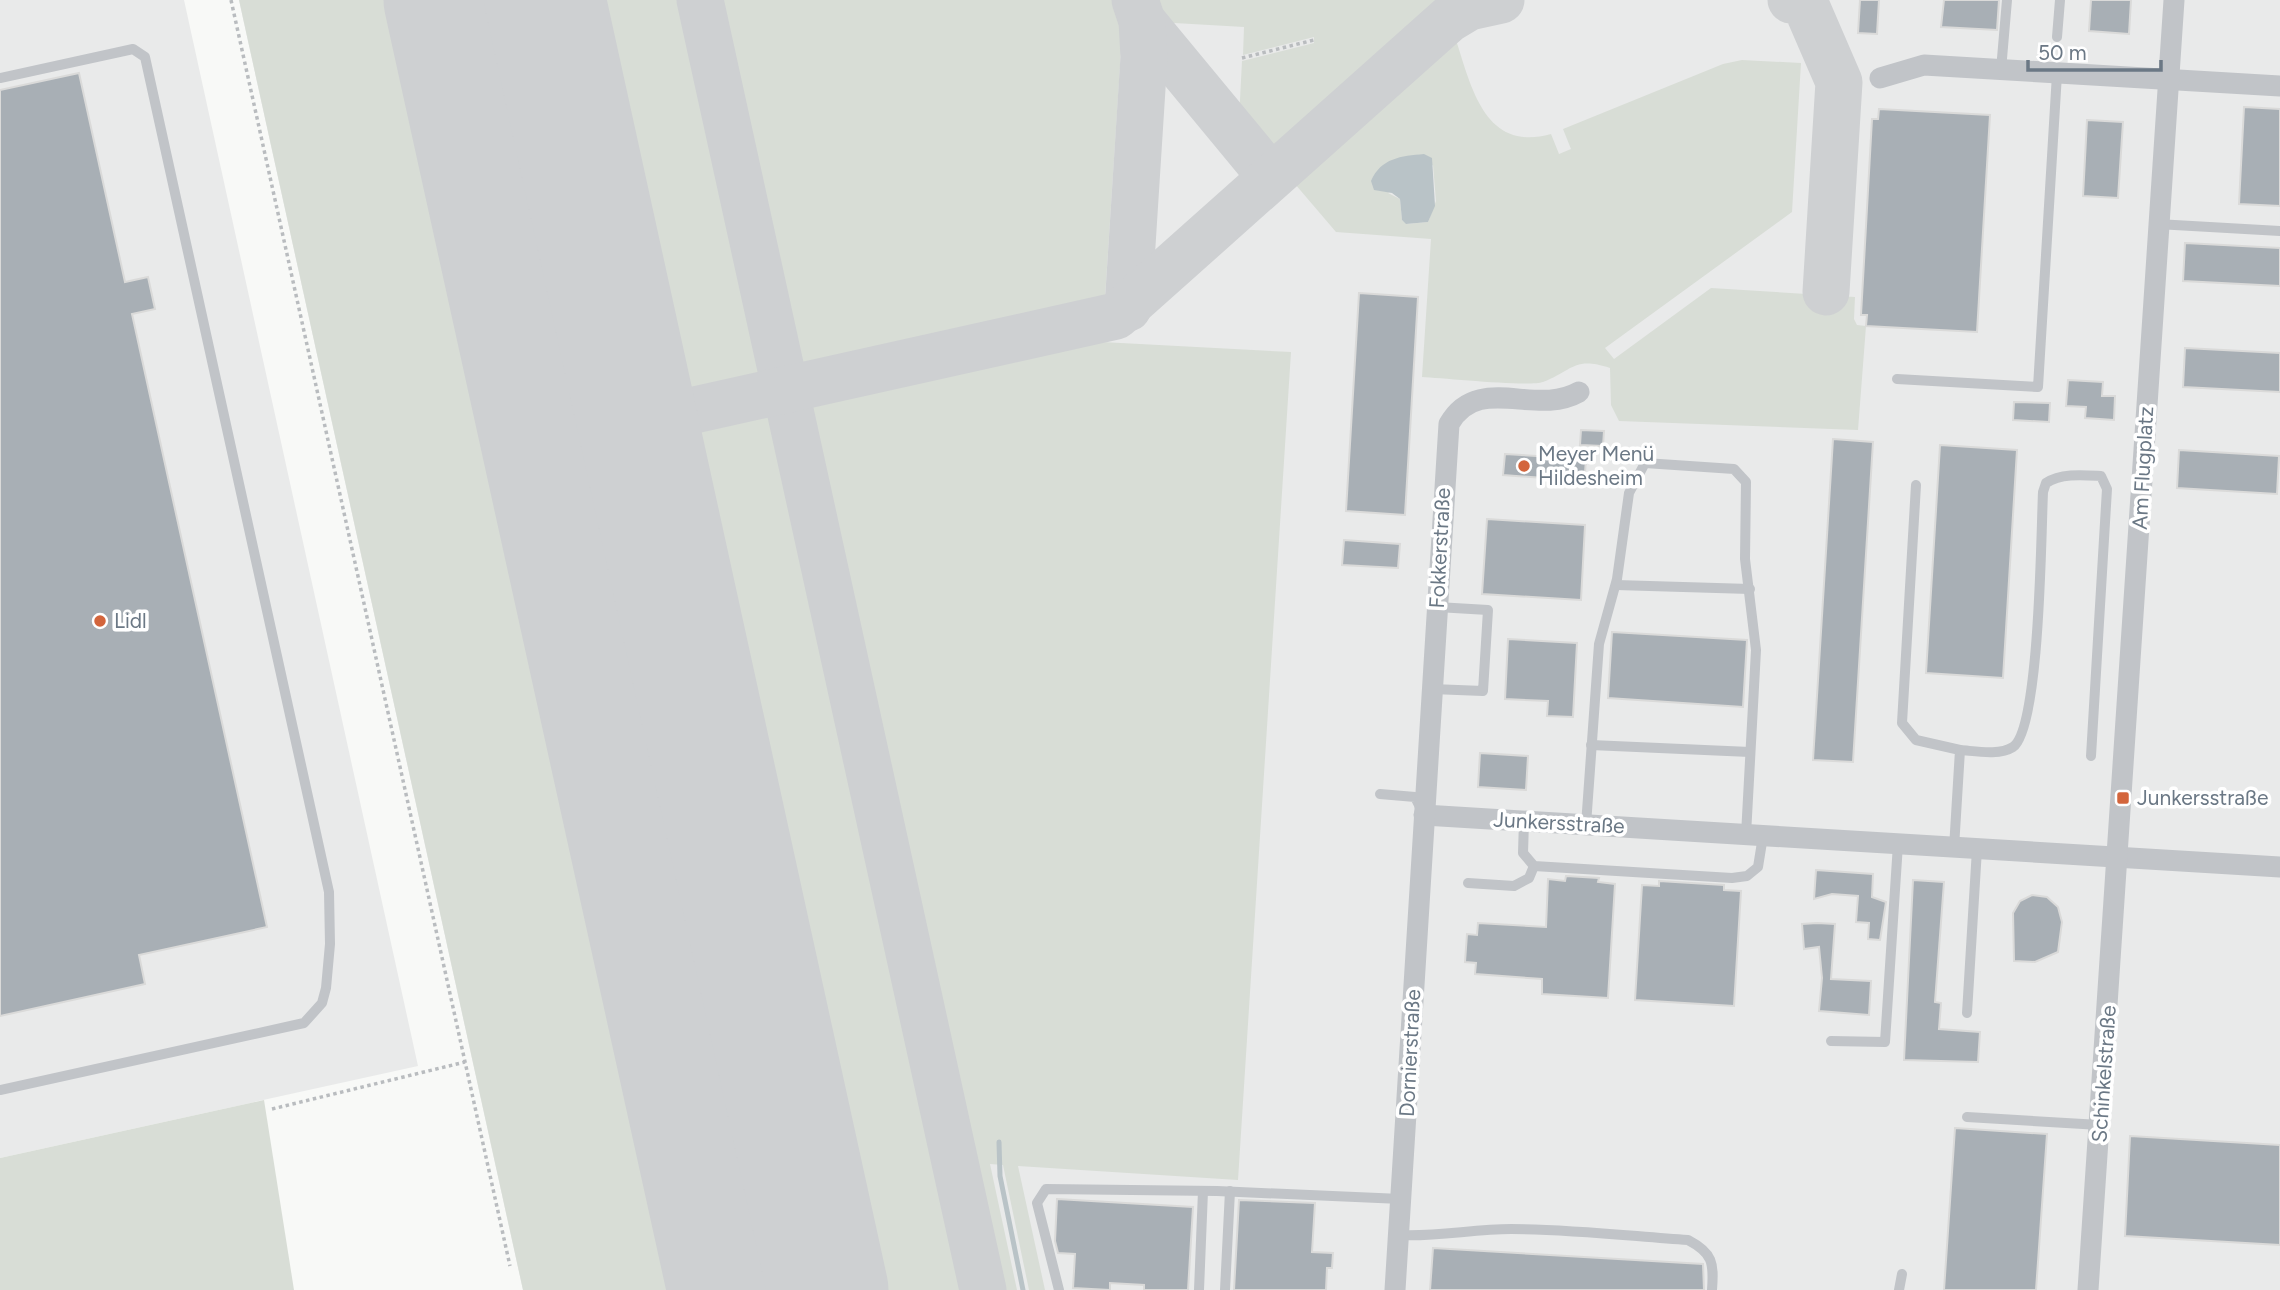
<svg xmlns="http://www.w3.org/2000/svg" width="2280" height="1290" font-family="Figtree,sans-serif">
<style>
.built{fill:#e9eaea}
.green{fill:#d8ddd6;fill-rule:evenodd}
.water{fill:#b9c3c7}
.lines{fill:none;stroke-linecap:round;stroke-linejoin:round}
.stream{stroke:#b9c3c7;stroke-width:5}
.taxiway{stroke:#ced0d2;stroke-width:47}
.runway{stroke:#ced0d2;stroke-width:121}
.building{fill:#a8afb5;stroke:#dadad9;stroke-width:2}
.path{stroke:#b9bcbf;stroke-width:3.5;stroke-dasharray:3.5 3.5;stroke-linecap:butt}
.service{stroke:#c1c4c8;stroke-width:10}
.minor{stroke:#c1c4c8;stroke-width:21}
.poi-dot{fill:#d3653c;stroke:#fff;stroke-width:2.5}
.labels{text-anchor:middle;stroke-width:7;stroke-linejoin:round;paint-order:stroke}
.poi-label{font-size:21px;fill:#6b7885;stroke:#fff;text-anchor:start}
.street-label{font-size:21px;fill:#6b7885;stroke:#fff}
</style>
<rect width="100%" height="100%" fill="#f8f9f7"/>
<!-- built -->
<g class="built">
<polygon points="0,0 184,0 418,1066 0,1158"/>
<polygon points="239,0 2280,0 2280,1290 523,1290"/>
</g>
<!-- green -->
<g class="green">
<polygon points="239,0 512,0 795,1290 523,1290"/>
<polygon points="577,0 686,0 768,373 664,396"/>
<polygon points="714,0 1120,0 1127,20 1123,20 1105,298 804,365 793,358"/>
<polygon points="1149,0 1442,0 1443,8 1280,154 1270,155 1239,119 1242,61 1314,43 1314,37 1243,55 1244,27 1157,22"/>
<path d="M1453,31c17,48 28,123 98,103l8,20 12,-5 -8,-20 160,-65 19,-4 59,3 -9,149 -187,136 9,11 97,-71 144,9 -1,22 3,6 9,1 -8,104 -239,-9 -8,-16 -1,-37c-37,-12 -37,3 -67,14 -14,5 -100,-4 -121,-5l9,-138 -95,-7 -47,-55zM1433,165l3,36 -8,21 -21,2 -5,-4 -2,-21 -12,-6z"/>
<polygon points="1102,342 1291,352 1238,1180 1018,1166 1045,1290 1029,1290 1003,1165 990,1164 1017,1290 997,1290 805,418 814,405"/>
<polygon points="777,413 969,1290 860,1290 672,437"/>
<polygon points="264,1100 294,1290 0,1290 0,1158"/>
</g>
<!-- water -->
<path class="water" d="M1424,154l8,4 3,48 -7,16 -22,2 -4,-4 -2,-21 -8,-6 -18,-3 -3,-9c10,-23 30,-25 53,-27z"/>
<g class="lines">
<!-- stream -->
<polyline class="stream" points="999,1142 1000,1176 1023,1290"/>
<!-- taxiway -->
<g class="taxiway">
<polyline points="700,0 983,1290"/>
<polyline points="1791,0 1804,1 1839,82 1826,292"/>
<polyline points="1142,21 1271,177"/>
<polyline points="1128,308 1144,57 1142,21 1135,0"/>
<polyline points="542,444 1116,316 1449,19 1469,7 1501,0"/>
</g>
<!-- runway -->
<g class="runway">
<polyline points="444,0 728,1290"/>
<polyline points="545,0 828,1290"/>
</g>
</g>
<!-- building -->
<g class="building">
<polygon points="1860,0 1879,0 1877,34 1858,33"/>
<polygon points="1944,0 1999,0 1997,30 1941,27"/>
<polygon points="2091,0 2131,0 2129,34 2089,31"/>
<polygon points="79,73 125,282 148,277 155,309 132,314 267,927 139,955 145,984 0,1016 0,90"/>
<polygon points="2244,107 2280,109 2280,206 2239,204"/>
<polygon points="1879,109 1990,115 1977,332 1866,326 1867,315 1861,315 1872,119 1878,119"/>
<polygon points="2087,120 2123,122 2118,198 2083,196"/>
<polygon points="2185,243 2280,248 2280,286 2183,281"/>
<polygon points="1359,293 1418,297 1405,515 1346,511"/>
<polygon points="2185,348 2280,353 2280,392 2183,387"/>
<polygon points="2068,380 2103,382 2102,396 2115,396 2114,420 2085,418 2086,407 2066,406"/>
<polygon points="2014,402 2050,403 2049,422 2013,420"/>
<polygon points="1581,430 1604,431 1603,446 1580,445"/>
<polygon points="1833,439 1873,442 1853,762 1813,760"/>
<polygon points="1940,445 2017,450 2003,678 1926,673"/>
<polygon points="2179,450 2279,456 2277,494 2177,488"/>
<polygon points="1505,454 1586,459 1584,487 1556,486 1557,479 1503,475"/>
<polygon points="1487,519 1585,525 1581,600 1482,594"/>
<polygon points="1344,540 1400,544 1398,568 1342,565"/>
<polygon points="1612,632 1747,640 1743,707 1608,698"/>
<polygon points="1508,639 1577,643 1573,717 1547,716 1548,701 1505,699"/>
<polygon points="1480,753 1528,756 1526,790 1478,787"/>
<polygon points="1816,870 1873,874 1872,897 1886,902 1880,940 1868,939 1869,923 1856,922 1858,896 1832,894 1814,899"/>
<polygon points="1566,876 1599,878 1598,882 1615,884 1608,998 1542,994 1542,979 1475,974 1476,963 1465,962 1467,934 1477,935 1478,923 1546,927 1548,879 1565,881"/>
<polygon points="1913,880 1944,882 1935,1002 1941,1003 1939,1029 1980,1032 1978,1062 1904,1060"/>
<polygon points="1659,881 1724,885 1724,890 1741,891 1734,1006 1635,1000 1642,885 1659,886"/>
<polygon points="2032,895 2047,897 2058,907 2062,922 2058,952 2035,962 2014,961 2013,913 2020,901"/>
<polygon points="1817,923 1835,924 1831,979 1871,981 1869,1015 1819,1011 1822,978 1819,947 1804,949 1802,924"/>
<polygon points="1955,1128 2047,1134 2036,1290 1944,1290"/>
<polygon points="2130,1136 2280,1145 2280,1245 2125,1236"/>
<polygon points="1057,1199 1193,1207 1188,1290 1144,1290 1144,1285 1110,1283 1110,1290 1073,1288 1075,1254 1058,1253 1055,1241"/>
<polygon points="1239,1200 1315,1203 1312,1252 1333,1253 1332,1268 1327,1268 1326,1290 1234,1290"/>
<polygon points="1433,1248 1703,1264 1704,1290 1430,1290"/>
</g>
<g class="lines">
<!-- path -->
<g class="path">
<polyline points="231,0 510,1266"/>
<polyline points="1242,58 1314,40"/>
<polyline points="272,1109 465,1062"/>
</g>
<!-- service -->
<g class="service">
<polyline points="2057,37 2060,0"/>
<polyline points="2001,70 2007,0"/>
<polyline points="0,78 124,51 133,49 145,57 329,892 330,944 326,988 322,1003 304,1023 0,1090"/>
<polyline points="2157,224 2280,231"/>
<polyline points="1897,379 2038,387 2057,74"/>
<polyline points="1916,485 1902,723 1916,740 1960,750 1954,848"/>
<polyline points="1616,585 1750,589"/>
<polyline points="1432,689 1483,691 1488,610 1437,607"/>
<polyline points="1591,745 1750,752"/>
<path d="M1960,750c15,1 39,6 53,-3 27,-19 28,-214 30,-255l3,-9c15,-10 37,-8 55,-7l6,13 -16,267"/>
<polyline points="1380,794 1415,797 1421,809"/>
<polyline points="1524,821 1523,853 1534,866 1732,878 1747,876 1758,867 1763,836"/>
<polyline points="1586,825 1599,644 1617,579 1629,493 1645,463 1734,469 1746,482 1745,559 1756,650 1746,835"/>
<polyline points="1468,883 1514,886 1529,878 1534,866"/>
<polyline points="1967,1013 1977,849"/>
<polyline points="1831,1041 1885,1042 1898,844"/>
<polyline points="1967,1117 2100,1125"/>
<path d="M1399,1235c38,2 74,-6 112,-6 59,0 119,7 177,11 25,13 26,23 24,50"/>
<polyline points="1059,1290 1037,1203 1046,1189 1217,1191 1401,1199"/>
<polyline points="1199,1290 1203,1191"/>
<polyline points="1225,1290 1230,1191"/>
<polyline points="1899,1290 1902,1274"/>
</g>
<!-- minor -->
<g class="minor">
<polyline points="1880,78 1924,65 2280,86"/>
<polyline points="1424,815 2280,867"/>
<path d="M1395,1290l54,-866c29,-51 86,-7 130,-32"/>
<polyline points="2088,1290 2174,0"/>
</g>
</g>
<!-- markers -->
<g class="poi-dot">
<circle cx="1524" cy="466" r="7"/>
<circle cx="100" cy="621" r="7"/>
<rect x="2116" y="791" width="14" height="14" rx="3.5"/>
</g>
<g class="labels">
<!-- poi labels -->
<g class="poi-label">
<text x="1538" y="461">Meyer Menü<tspan x="1538" dy="24">Hildesheim</tspan></text>
<text x="114" y="628">Lidl</text>
<text x="2137" y="805">Junkersstraße</text>
</g>
<!-- street labels -->
<g class="street-label">
<text transform="translate(2143 468) rotate(-87)" y="7">Am Flugplatz</text>
<text transform="translate(1440 548) rotate(-87)" y="7">Fokkerstraße</text>
<text transform="translate(1559 823) rotate(3)" y="7">Junkersstraße</text>
<text transform="translate(1410 1053) rotate(-87)" y="7">Dornierstraße</text>
<text transform="translate(2104 1074) rotate(-86)" y="7">Schinkelstraße</text>
</g>
</g>
<!-- scale -->
<path d="M2028 60v10h133v-10" fill="none" stroke="#6b7885" stroke-width="3.5"/>
<text x="2038" y="60" font-size="21" fill="#6b7885" stroke="#ffffff" stroke-width="5" paint-order="stroke">50 m</text>
</svg>
